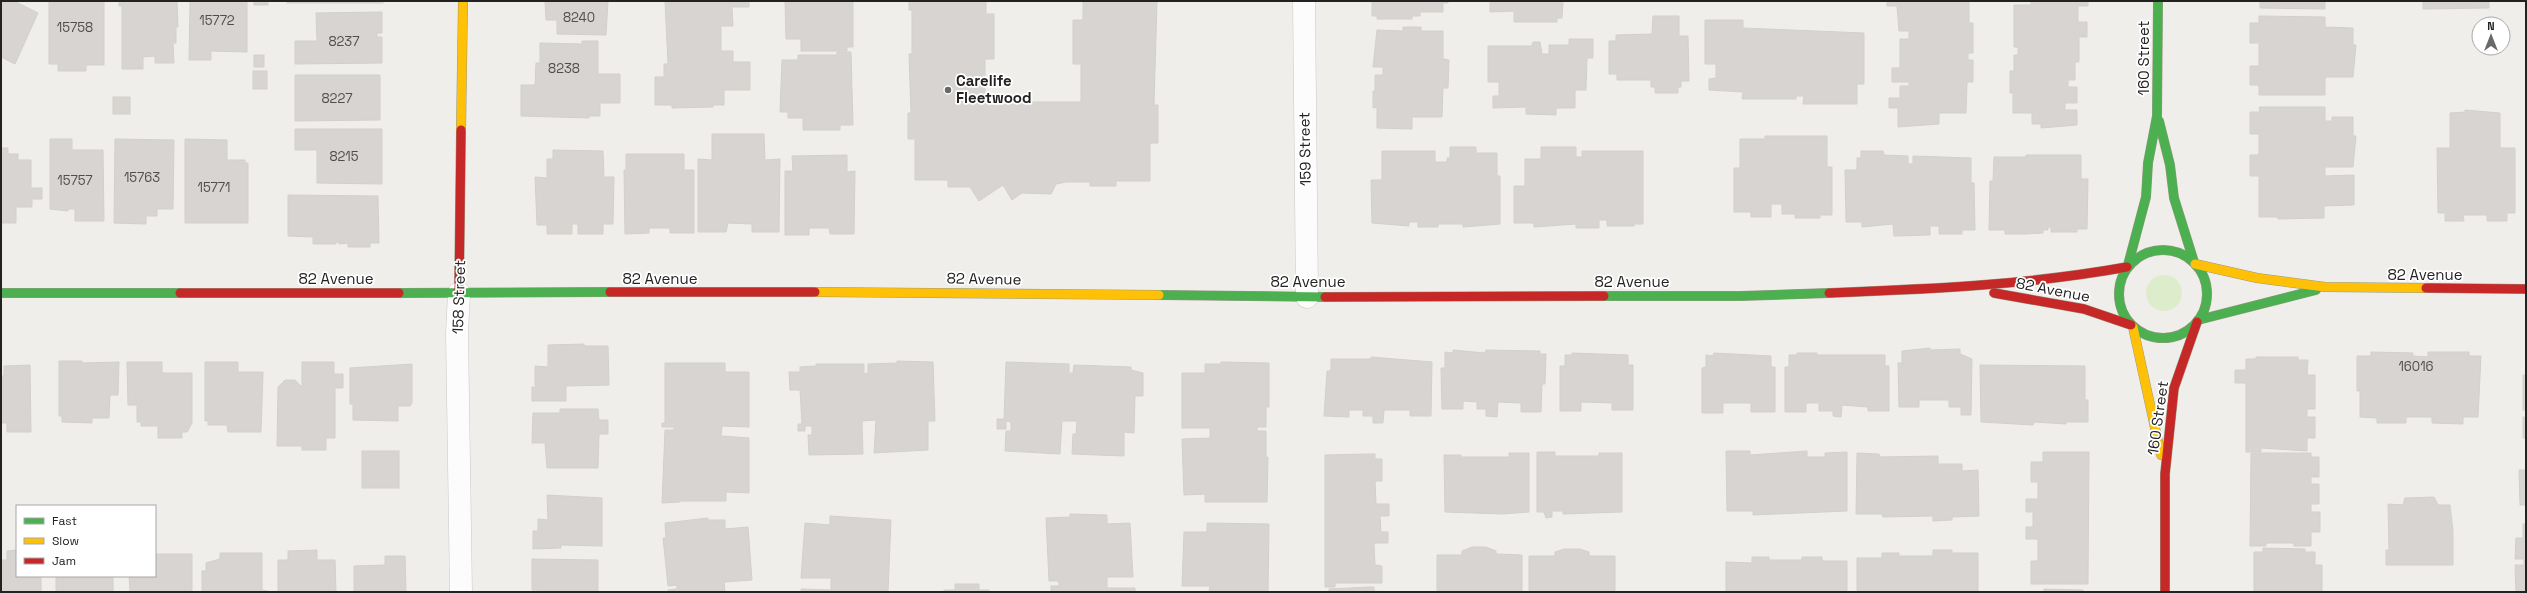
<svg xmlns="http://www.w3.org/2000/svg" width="2527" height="593" font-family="'Space Grotesk',sans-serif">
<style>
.grass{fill:#ddeccb}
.building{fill:#d7d4d2;stroke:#d3d0cc}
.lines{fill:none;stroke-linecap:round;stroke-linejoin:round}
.street-casing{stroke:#c9c8c7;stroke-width:23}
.fast-casing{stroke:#999a82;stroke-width:10}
.slow-casing{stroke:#999a82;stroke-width:10}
.jam-casing{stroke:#999a82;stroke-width:10}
.street{stroke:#fdfcfc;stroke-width:22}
.fast{stroke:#4caf50;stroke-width:9}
.slow{stroke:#ffc107;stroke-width:9}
.jam{stroke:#c62828;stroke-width:9}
.poi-dot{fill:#6a6968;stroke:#fff;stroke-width:1.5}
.labels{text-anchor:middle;stroke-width:3.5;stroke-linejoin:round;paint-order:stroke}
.number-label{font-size:13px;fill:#4f4e4e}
.street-label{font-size:15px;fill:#222;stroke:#fff}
.poi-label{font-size:15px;font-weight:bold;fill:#222;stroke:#fff;text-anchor:start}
</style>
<rect width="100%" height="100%" fill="#f0eeeb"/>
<!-- grass -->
<circle class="grass" cx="2164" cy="293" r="18"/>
<!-- building -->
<g class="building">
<polygon points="1,1 14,1 38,13 15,64 1,57"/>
<polygon points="64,1 104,1 104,65 86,65 86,71 58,71 58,64 49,64 49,2"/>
<polygon points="119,1 177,1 178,27 176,27 176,43 173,43 174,63 155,63 155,56 143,57 143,69 122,69 122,6 119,6"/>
<polygon points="190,1 247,1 247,52 211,51 211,60 189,60"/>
<rect x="254" y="1" width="14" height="4"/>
<rect x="287" y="1" width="96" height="2"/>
<polygon points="545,1 608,1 606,35 557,34 557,20 546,20"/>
<polygon points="665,1 749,1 749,7 732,7 733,26 721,26 721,51 733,51 733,62 750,62 750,90 724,90 724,105 713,105 713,107 672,108 672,105 655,105 655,77 664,77 664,64 668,64"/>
<polygon points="785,1 853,1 853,47 847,47 847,51 801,51 801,39 786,39"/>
<polygon points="909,1 986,1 986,14 994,14 994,59 985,59 985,102 1081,102 1081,64 1073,64 1073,20 1083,20 1083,1 1157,1 1154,105 1158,105 1158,143 1150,143 1150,181 1116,181 1116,186 1090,186 1090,182 1066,182 1056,184 1051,194 1022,193 1012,200 1003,185 979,201 970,187 948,187 948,180 915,180 915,139 908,139 908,113 911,113 909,54 912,54 912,10 909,10"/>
<polygon points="1372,1 1448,1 1448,3 1443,3 1443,12 1420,12 1420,16 1412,16 1412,19 1377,19 1377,16 1372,16"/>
<polygon points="1490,1 1563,1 1562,18 1557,18 1557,22 1514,22 1514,11 1490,12"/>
<polygon points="1887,1 1969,1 1969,23 1973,23 1973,53 1968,53 1968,60 1973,60 1973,82 1967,82 1966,113 1939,113 1939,124 1898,127 1898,108 1889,108 1889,98 1900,98 1900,86 1909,86 1909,82 1892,82 1892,68 1900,68 1900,39 1909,39 1909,31 1899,31 1897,6 1887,6"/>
<polygon points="2031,1 2088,1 2088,6 2078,6 2078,22 2087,22 2087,37 2079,37 2079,62 2075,62 2075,80 2068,80 2068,87 2077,87 2077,103 2065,103 2065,110 2077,110 2077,125 2041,128 2041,124 2032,124 2032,113 2013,113 2013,93 2010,93 2010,71 2014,71 2014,55 2018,55 2018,47 2014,47 2014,5 2031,5"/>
<polygon points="2260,1 2325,1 2325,9 2260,8"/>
<polygon points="2423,1 2489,1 2489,8 2423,9"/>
<polygon points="382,12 382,33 377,33 377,37 382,37 382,63 295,64 295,41 317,41 316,13"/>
<polygon points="1653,16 1679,16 1679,36 1688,36 1689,81 1681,81 1681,87 1678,87 1678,93 1655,93 1655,87 1651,87 1651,80 1617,80 1617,74 1609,74 1609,41 1616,41 1616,35 1652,34"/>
<polygon points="2259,16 2325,17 2325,27 2353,28 2353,45 2356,45 2353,77 2325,77 2325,95 2259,95 2259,85 2250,85 2250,66 2259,66 2259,43 2250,43 2250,23 2259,23"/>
<polygon points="1705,20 1743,20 1743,28 1864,33 1864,84 1857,84 1857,104 1803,104 1804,96 1796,96 1796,99 1742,99 1743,92 1709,90 1709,79 1716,78 1716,64 1705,64"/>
<polygon points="1403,27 1421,27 1421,31 1443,31 1443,59 1449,60 1448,88 1443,88 1442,117 1412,117 1412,129 1377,128 1377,107 1373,108 1373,91 1375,91 1375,75 1383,75 1383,67 1373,67 1377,30 1403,31"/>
<polygon points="1569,39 1593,39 1593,58 1587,58 1586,90 1575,90 1575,108 1556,108 1556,115 1526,114 1526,107 1493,108 1493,96 1499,96 1499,82 1488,82 1488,46 1532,46 1533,42 1540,42 1542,54 1549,54 1549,45 1569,45"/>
<polygon points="582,41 598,41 598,74 620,74 620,103 600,103 600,116 589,116 589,118 521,116 521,85 535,85 536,63 540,63 540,43 582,44"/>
<polygon points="837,52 851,52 853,125 840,125 840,130 803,130 803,118 788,118 788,112 780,112 782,60 798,60 798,55 837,55"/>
<rect x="254" y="55" width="10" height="12"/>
<rect x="253" y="71" width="14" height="18"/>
<polygon points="295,75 380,75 380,120 295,121"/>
<rect x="113" y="97" width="17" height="17"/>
<polygon points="2259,107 2325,107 2325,121 2332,121 2332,117 2353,117 2353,136 2356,136 2353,167 2325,167 2325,176 2354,175 2354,205 2324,206 2324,218 2278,219 2278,217 2259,217 2259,176 2250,176 2250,155 2259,155 2259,134 2250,134 2250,112 2260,112"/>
<polygon points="2465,110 2500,113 2500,148 2515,148 2515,213 2507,213 2507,221 2487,221 2487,215 2463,215 2464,221 2445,221 2445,213 2438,213 2437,148 2450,148 2450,113 2465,112"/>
<polygon points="295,129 382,129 382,184 317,183 317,150 295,150"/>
<polygon points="712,134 764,134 765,160 780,159 779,232 752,232 752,224 728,223 726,232 698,232 698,159 712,160"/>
<polygon points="1765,136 1827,136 1827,167 1832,167 1832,215 1820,215 1820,218 1795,218 1795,214 1782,214 1782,204 1771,204 1771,217 1751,217 1751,212 1734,212 1734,168 1740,168 1740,139 1765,139"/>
<polygon points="50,139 72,139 72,150 103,150 104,221 75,221 75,209 68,209 68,211 50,209"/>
<polygon points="115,139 174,140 173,209 157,209 157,216 146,216 146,224 114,223"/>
<polygon points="185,139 227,140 227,160 245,160 245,163 248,163 248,223 185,223"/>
<polygon points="1450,147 1476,147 1476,153 1497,153 1497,176 1500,176 1500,224 1463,227 1463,224 1438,224 1438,227 1418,227 1418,222 1409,222 1409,226 1372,223 1371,180 1382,180 1382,151 1435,151 1435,162 1447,162 1447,158 1450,158"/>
<polygon points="1541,147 1576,147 1576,157 1582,157 1582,151 1643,151 1643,224 1634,224 1634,226 1607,226 1607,220 1599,220 1599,228 1576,228 1576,224 1534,227 1534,223 1514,223 1514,186 1525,186 1525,159 1541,159"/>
<polygon points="1,148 8,148 8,154 18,154 18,160 31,160 31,188 42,188 42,199 32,199 32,207 16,207 16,223 1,223"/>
<polygon points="553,150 603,151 604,177 614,177 613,224 603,224 603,234 578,234 578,224 572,224 572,234 547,234 547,225 537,225 535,177 547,178 547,159 553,159"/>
<polygon points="1861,151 1883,151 1884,155 1908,156 1908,164 1913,164 1913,156 1971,158 1971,183 1974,183 1975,230 1962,230 1962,234 1939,234 1939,226 1930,226 1930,235 1894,236 1893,224 1862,227 1862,222 1846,222 1845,170 1857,170 1857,158 1861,158"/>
<polygon points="626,154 684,154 684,170 694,170 694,233 670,233 670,228 649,228 649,233 625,234 624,170 626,170"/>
<polygon points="847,155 847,172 855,171 854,234 830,234 829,228 809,228 809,235 785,235 785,171 793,171 792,156"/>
<polygon points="2026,155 2081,155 2081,179 2088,179 2087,229 2077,229 2077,232 2051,232 2051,227 2048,227 2048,230 2043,230 2043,233 2026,234 2005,234 2005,230 1989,230 1990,181 1993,181 1994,157 2026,157"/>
<polygon points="288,195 378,196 379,243 370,243 370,247 348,247 348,243 339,244 339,242 336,242 336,244 313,244 313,237 288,236"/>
<polygon points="584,344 584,346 608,346 609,385 566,386 566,401 532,401 532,387 537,387 535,385 535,366 548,367 548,345"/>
<polygon points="1930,348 1930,350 1960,349 1960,354 1972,359 1971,415 1961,415 1961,407 1949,407 1949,400 1919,400 1919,407 1899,407 1898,363 1902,363 1902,351"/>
<polygon points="1453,350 1485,353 1486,350 1540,351 1540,354 1546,354 1545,384 1542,384 1541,412 1521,412 1521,403 1498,402 1497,417 1486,416 1486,409 1477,409 1477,402 1463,401 1463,409 1442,409 1441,368 1445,368 1445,352 1453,353"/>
<polygon points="2371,352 2413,353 2413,356 2428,357 2428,352 2469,352 2469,356 2481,356 2478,417 2463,417 2463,424 2432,423 2432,417 2406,417 2406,423 2377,423 2377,418 2360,417 2360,391 2357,391 2357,356 2371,356"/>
<polygon points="1572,353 1628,355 1628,365 1633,365 1633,410 1612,410 1612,403 1581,402 1581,411 1560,411 1560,366 1565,366 1565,355 1572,355"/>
<polygon points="1714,353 1771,356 1771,367 1775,367 1775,412 1751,412 1751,403 1723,403 1723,413 1702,413 1702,368 1706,367 1706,355 1713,356"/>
<polygon points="1797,353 1817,353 1817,355 1885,355 1885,366 1889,366 1889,411 1868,411 1868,407 1842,405 1841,417 1833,416 1833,411 1819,411 1819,403 1806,403 1806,412 1785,412 1785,367 1789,367 1789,355 1797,355"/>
<polygon points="1371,357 1432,362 1431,416 1410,416 1410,410 1384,410 1383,423 1373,423 1373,416 1363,416 1363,410 1349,410 1349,417 1324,416 1327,371 1331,371 1331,359 1371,359"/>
<polygon points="2256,357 2298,357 2298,360 2308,360 2307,375 2315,375 2315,409 2307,409 2307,417 2315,417 2315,438 2307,438 2307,451 2261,448 2261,452 2246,452 2246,383 2235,383 2235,370 2246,370 2246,359 2256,359"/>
<polygon points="59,361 82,361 82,363 119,362 118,395 110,395 109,418 92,418 92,423 62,422 62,416 59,416"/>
<polygon points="897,361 933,362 935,421 928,421 928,450 874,453 876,420 862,421 863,454 809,455 808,435 812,435 812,426 805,426 805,431 798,431 798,424 802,424 800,390 790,390 789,372 800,372 800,367 816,366 816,364 864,364 864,374 868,373 868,364 897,363"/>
<polygon points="127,362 162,362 162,373 192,373 192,423 187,432 182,432 182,438 158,438 158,426 141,426 141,422 137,422 137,405 128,405"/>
<polygon points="205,362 238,362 238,372 263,372 261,432 228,432 227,425 208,425 208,421 205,421"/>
<polygon points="302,362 334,362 334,374 343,374 343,388 335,388 335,438 326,438 326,450 302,450 302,446 277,446 278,387 285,380 295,380 302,387"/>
<polygon points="1006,362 1069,364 1069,373 1073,373 1074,365 1131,367 1131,370 1143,373 1143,396 1135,396 1134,433 1124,432 1124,456 1072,454 1073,434 1076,434 1077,421 1062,421 1060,454 1005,451 1006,431 1011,431 1011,422 1006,421 1006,429 997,429 997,419 1004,419"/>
<polygon points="1221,362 1269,363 1269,407 1266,407 1266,427 1257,427 1257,431 1266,431 1266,457 1268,457 1267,502 1205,502 1205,494 1184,495 1182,439 1210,438 1210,428 1182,428 1182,373 1205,373 1205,364 1221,364"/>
<polygon points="665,363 725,363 725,372 749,372 749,427 722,426 721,436 749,438 749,493 726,492 726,501 680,501 680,502 662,503 665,430 674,430 674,427 662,427 662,423 665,423"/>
<polygon points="412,364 412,403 410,406 398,406 398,421 353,420 353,404 350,404 350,368"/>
<polygon points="30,365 31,432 7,432 7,423 1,423 1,376 4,376 4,366"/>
<polygon points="1980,365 2085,366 2085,400 2088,400 2088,422 2066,422 2066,424 2034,422 2033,425 1981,422"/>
<rect x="2523" y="375" width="3" height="35"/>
<polygon points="560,409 598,409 599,420 608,420 608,434 599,434 598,468 547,468 545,443 532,443 533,413 560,413"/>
<rect x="2523" y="417" width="3" height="21"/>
<rect x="362" y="451" width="37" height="37"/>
<polygon points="1726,451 1750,451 1750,455 1807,451 1807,457 1825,457 1825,453 1847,452 1847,511 1753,515 1753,511 1727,511"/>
<polygon points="1537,452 1555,452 1555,456 1599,456 1599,453 1622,453 1622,512 1563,514 1563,511 1552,511 1552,517 1546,518 1544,512 1537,512"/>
<polygon points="2043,452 2089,452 2088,584 2031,584 2031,561 2038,561 2038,539 2026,539 2026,527 2033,527 2033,512 2026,512 2026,499 2038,499 2038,482 2031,482 2031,462 2043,462"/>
<polygon points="1509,453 1529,453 1529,512 1503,514 1445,512 1444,455 1461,455 1461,457 1509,457"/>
<polygon points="1857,453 1879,454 1880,457 1938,456 1938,464 1962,464 1962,471 1978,470 1979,516 1952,517 1952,520 1933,521 1933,516 1883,517 1882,514 1856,514"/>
<polygon points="2251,453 2311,453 2311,457 2319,457 2319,477 2311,477 2311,484 2319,484 2319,504 2311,504 2311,512 2320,512 2320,532 2311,532 2311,546 2294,546 2294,543 2266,543 2266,546 2250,546"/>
<polygon points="1369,454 1375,454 1375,459 1382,459 1382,481 1375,481 1376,504 1389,504 1389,516 1380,516 1381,532 1388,532 1388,543 1374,543 1375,565 1382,566 1382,583 1335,583 1335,587 1325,587 1325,455"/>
<polygon points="2519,470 2526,470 2526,505 2520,505"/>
<polygon points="547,495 602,498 602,546 561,545 561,548 533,549 533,531 538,531 538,519 548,520"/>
<polygon points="2434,497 2438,505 2450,505 2453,531 2453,565 2386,565 2386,550 2389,550 2388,504 2403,505 2405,498"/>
<polygon points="1070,514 1107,515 1107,524 1130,523 1133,577 1107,577 1107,588 1135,588 1135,592 1051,592 1051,586 1059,586 1059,581 1049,581 1046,518 1070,517"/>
<polygon points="830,516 891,520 888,592 801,592 801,589 831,590 831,578 801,578 805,523 830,525"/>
<polygon points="708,518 708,520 725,520 725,529 748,527 752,580 724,582 725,592 668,592 668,590 677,589 677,585 668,586 663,538 666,538 665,523"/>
<polygon points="1207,523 1269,524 1268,592 1209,592 1210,586 1182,586 1184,532 1207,532"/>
<polygon points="2523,524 2526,524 2526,592 2516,592 2515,565 2524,565 2524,559 2515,559 2516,538 2523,538"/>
<polygon points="1472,547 1486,547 1496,551 1496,554 1522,555 1522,592 1437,592 1437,555 1462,555 1462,551"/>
<polygon points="2263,548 2305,549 2305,552 2315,552 2315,565 2322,565 2322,592 2254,592 2254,552 2263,552"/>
<polygon points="1564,549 1580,549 1589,552 1589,556 1615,556 1615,592 1529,592 1529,556 1555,556 1555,552"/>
<polygon points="17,550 17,576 41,576 41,592 1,592 1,560 7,560 7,551"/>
<polygon points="317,550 317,560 335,560 336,592 278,592 278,560 288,560 288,551"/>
<polygon points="1933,550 1952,550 1952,553 1978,553 1978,592 1857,592 1857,558 1882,558 1882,553 1899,553 1899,556 1933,556"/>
<polygon points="220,553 262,553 262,590 272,592 202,592 202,571 206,571 206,563 220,559"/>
<polygon points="155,554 192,554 192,592 130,592 129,576 155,576"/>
<polygon points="385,556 405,556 406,592 354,592 354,566 385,565"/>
<polygon points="1752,557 1769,557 1769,560 1802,560 1802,557 1822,557 1822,561 1847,561 1847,592 1726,592 1726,562 1752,563"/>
<polygon points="532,559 598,560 598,592 538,592 538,590 532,590"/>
<rect x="56" y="576" width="57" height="16"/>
<polygon points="955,584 979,584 979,590 989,590 989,592 944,592 944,590 955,590"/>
<polygon points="1369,587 1374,587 1374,591 1381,592 1329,592 1329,589"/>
<polygon points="2044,589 2083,590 2083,592 2044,592"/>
</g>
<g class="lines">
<defs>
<g id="street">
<polyline points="1304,1 1307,297"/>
<polyline points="459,293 457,333 461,592"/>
</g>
<g id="fast">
<polyline points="2159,121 2170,165 2174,198 2194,262"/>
<circle cx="2163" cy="294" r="44"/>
<polyline points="2128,265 2146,197 2148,163 2157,116 2158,1"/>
<polyline points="1,293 180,293"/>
<polyline points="399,293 610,292"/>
<polyline points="1159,295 1325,297"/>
<polyline points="1604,296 1740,296 1829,293"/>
<polyline points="2198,320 2316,290"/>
</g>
<g id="slow">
<polyline points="461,130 463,1"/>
<polyline points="2195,264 2257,278 2325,287 2426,288"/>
<polyline points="815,292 1159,295"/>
<polyline points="2133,327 2161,455"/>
</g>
<g id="jam">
<polyline points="2426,288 2526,289"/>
<polyline points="610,292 815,292"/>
<polyline points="180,293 399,293"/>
<polyline points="459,293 461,130"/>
<path d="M1829,293c102,-4 198,-8 298,-26"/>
<polyline points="1994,293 2084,309 2131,325"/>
<polyline points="1325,297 1604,296"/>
<polyline points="2165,592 2165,474 2174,388 2197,322"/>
</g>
</defs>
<!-- street casing -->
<use href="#street" class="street-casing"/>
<!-- fast casing -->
<use href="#fast" class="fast-casing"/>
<!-- slow casing -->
<use href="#slow" class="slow-casing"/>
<!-- jam casing -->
<use href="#jam" class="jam-casing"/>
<!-- street -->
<use href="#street" class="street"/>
<!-- fast -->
<use href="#fast" class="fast"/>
<!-- slow -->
<use href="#slow" class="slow"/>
<!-- jam -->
<use href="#jam" class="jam"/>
</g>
<!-- markers -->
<circle class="poi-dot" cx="948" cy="90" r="4"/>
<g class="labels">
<!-- number labels -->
<g class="number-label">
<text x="579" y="22">8240</text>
<text x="217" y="25">15772</text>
<text x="75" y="32">15758</text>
<text x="344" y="46">8237</text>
<text x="564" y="73">8238</text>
<text x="337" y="103">8227</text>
<text x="344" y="161">8215</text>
<text x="142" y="182">15763</text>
<text x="75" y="185">15757</text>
<text x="214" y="192">15771</text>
<text x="2416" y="371">16016</text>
</g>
<!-- street labels -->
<g class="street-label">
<text transform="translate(2144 58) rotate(-90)" y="5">160 Street</text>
<text transform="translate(1305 149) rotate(-91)" y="5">159 Street</text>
<text x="2425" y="280">82 Avenue</text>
<text x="336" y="284">82 Avenue</text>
<text x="660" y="284">82 Avenue</text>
<text transform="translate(984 279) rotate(1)" y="5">82 Avenue</text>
<text x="1308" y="287">82 Avenue</text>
<text x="1632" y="287">82 Avenue</text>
<text transform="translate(2053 290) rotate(11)" y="5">82 Avenue</text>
<text transform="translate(459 297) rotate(-88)" y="5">158 Street</text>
<text transform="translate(2158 418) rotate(-82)" y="5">160 Street</text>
</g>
<!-- poi labels -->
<g class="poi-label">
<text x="956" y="86">Carelife<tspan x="956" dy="17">Fleetwood</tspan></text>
</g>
</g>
<!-- border -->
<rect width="2527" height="593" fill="none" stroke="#222222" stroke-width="4"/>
<!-- legend -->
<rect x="16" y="505" width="140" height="72" fill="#ffffff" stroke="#a7a7a7"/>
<rect x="24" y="518" width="20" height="6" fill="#4caf50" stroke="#a7a7a7"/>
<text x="52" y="525" font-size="12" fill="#222222">Fast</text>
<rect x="24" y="538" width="20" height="6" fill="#ffc107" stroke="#a7a7a7"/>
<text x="52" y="545" font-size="12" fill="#222222">Slow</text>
<rect x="24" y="558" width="20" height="6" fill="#c62828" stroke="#a7a7a7"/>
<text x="52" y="565" font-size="12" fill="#222222">Jam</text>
<!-- north arrow -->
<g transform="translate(2491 36)"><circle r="19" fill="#ffffff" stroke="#a7a7a7"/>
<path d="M0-3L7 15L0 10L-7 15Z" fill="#6a6968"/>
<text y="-6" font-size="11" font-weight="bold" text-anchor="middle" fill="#222222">N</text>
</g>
</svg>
